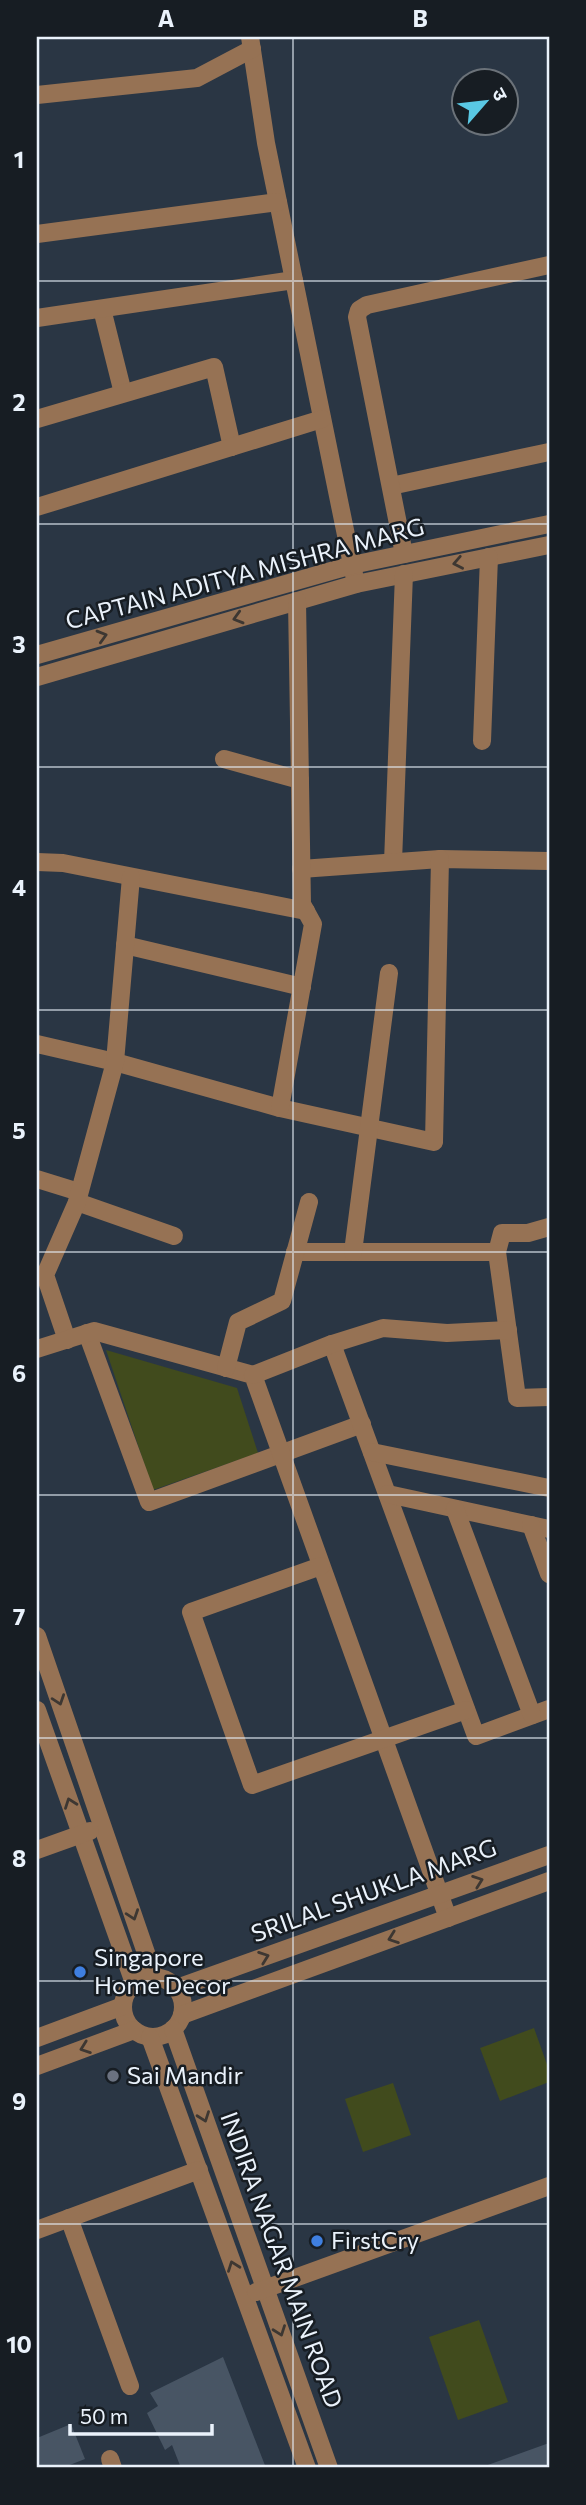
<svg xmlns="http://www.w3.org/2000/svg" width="586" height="2505" font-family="Commissioner,'Noto Sans Devanagari',sans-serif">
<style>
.green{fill:#414b1d}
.building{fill:#485564}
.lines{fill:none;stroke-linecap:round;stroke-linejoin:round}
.minor{stroke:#967254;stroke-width:18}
.oneway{stroke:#3d3732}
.grid{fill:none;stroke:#eaf2fb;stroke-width:2;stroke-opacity:0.55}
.shop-dot{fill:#3f7fe0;stroke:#171d23;stroke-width:2.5}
.worship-dot{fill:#6b7280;stroke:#171d23;stroke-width:2.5}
.labels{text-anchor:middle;stroke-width:5;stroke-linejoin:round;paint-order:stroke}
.street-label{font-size:24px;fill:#eaf2fb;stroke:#171d23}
.poi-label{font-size:24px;fill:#eaf2fb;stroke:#171d23;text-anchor:start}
.neatline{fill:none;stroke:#eaf2fb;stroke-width:2.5}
.grid-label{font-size:23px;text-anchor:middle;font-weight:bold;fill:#eaf2fb}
</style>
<rect width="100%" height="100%" fill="#2a3644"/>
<!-- green -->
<g class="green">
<polygon points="106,1350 237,1388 258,1453 153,1490"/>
<polygon points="534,2028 549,2070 549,2082 500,2101 480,2048"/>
<polygon points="393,2083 411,2135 363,2152 345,2099"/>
<polygon points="479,2320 508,2402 458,2420 429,2337"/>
</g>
<!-- building -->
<g class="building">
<polygon points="223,2357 266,2468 181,2468 172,2445 165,2450 147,2413 158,2406 150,2393"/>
<polygon points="71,2424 85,2459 62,2468 37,2468 37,2438"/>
<polygon points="549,2443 549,2468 486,2468 485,2466"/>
</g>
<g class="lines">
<!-- minor -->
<g class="minor">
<polyline points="250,37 266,143 356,584"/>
<polyline points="37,95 197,78 252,49"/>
<polyline points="37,234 278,202"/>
<polyline points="102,309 123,393"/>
<polyline points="37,318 294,280"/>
<polyline points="37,419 214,367 232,447"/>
<polyline points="391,486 549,452"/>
<polyline points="37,507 322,419"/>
<polyline points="404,554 357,317 359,310 367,305 549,265"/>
<polyline points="37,655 352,565 549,524"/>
<polyline points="37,677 356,584 549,545"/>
<polyline points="482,741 489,557"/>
<polyline points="224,759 300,780"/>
<polyline points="37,862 63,863 306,911"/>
<polyline points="393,862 404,574"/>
<polyline points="301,869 440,859 549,861"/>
<polyline points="125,945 302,987"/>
<polyline points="37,1044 115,1062 280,1108 434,1142 440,859"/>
<polyline points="280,1108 313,924 302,904 297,601"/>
<polyline points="37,1179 79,1192"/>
<polyline points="77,1202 174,1236"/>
<polyline points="549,1227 528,1233 502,1233 497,1252 517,1398 549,1397"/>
<polyline points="295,1252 497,1252"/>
<polyline points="353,1252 389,973"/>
<polyline points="87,1333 149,1502 362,1424"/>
<polyline points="67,1340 45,1275 77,1202 115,1062 131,877"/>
<polyline points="332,1344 476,1736 549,1709"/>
<polyline points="37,1349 94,1331 253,1375 448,1918"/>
<polyline points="226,1368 238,1322 282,1301 309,1202"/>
<polyline points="253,1375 332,1344 383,1328 447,1333 508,1330"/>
<polyline points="372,1452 549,1488"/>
<polyline points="388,1494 549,1529"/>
<polyline points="455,1509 532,1715"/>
<polyline points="531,1525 549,1574"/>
<polyline points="321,1566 191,1612 252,1785 466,1710"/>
<polyline points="37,1636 154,1976"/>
<polyline points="37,1710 134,1983"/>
<polyline points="37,1850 90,1831"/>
<circle cx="153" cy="2007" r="30"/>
<polyline points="177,1988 549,1855"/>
<polyline points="182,2015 549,1881"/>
<polyline points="173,2029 329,2468"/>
<polyline points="150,2037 307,2468"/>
<polyline points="37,2038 123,2006"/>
<polyline points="37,2066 134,2030"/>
<polyline points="69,2218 130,2386"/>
<polyline points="37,2230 199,2170"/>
<polyline points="256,2292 549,2186"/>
<polyline points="110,2459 113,2468"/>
</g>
</g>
<!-- one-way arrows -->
<defs><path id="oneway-chevron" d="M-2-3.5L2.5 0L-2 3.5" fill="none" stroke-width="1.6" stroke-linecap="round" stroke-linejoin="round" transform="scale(1.75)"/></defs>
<g class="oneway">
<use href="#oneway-chevron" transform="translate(458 563) rotate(169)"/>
<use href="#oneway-chevron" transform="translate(238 618) rotate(164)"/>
<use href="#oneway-chevron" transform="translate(102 636) rotate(-16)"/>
<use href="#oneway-chevron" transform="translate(59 1700) rotate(71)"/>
<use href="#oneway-chevron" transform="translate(70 1803) rotate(-110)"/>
<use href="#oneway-chevron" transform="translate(478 1881) rotate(-20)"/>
<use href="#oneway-chevron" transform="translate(133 1915) rotate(71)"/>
<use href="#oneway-chevron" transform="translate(393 1938) rotate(160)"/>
<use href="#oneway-chevron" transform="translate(264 1957) rotate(-20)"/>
<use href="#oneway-chevron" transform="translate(85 2048) rotate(160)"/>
<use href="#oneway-chevron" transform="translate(204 2117) rotate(70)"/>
<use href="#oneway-chevron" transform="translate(233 2266) rotate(-110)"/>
<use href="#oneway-chevron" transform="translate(280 2331) rotate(70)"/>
</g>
<!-- grid -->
<path class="grid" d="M293,37v2431M37,281h512M37,524h512M37,767h512M37,1010h512M37,1252h512M37,1495h512M37,1738h512M37,1981h512M37,2224h512"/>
<!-- markers -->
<g class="shop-dot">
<circle cx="80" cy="1972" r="7"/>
<circle cx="317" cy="2241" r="7"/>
</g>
<circle class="worship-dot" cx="113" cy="2076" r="7"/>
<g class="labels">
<!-- street labels -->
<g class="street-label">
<text transform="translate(245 574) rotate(-15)" y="8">CAPTAIN ADITYA MISHRA MARG</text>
<text transform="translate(374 1891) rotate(-20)" y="8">SRILAL SHUKLA MARG</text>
<text transform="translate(281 2260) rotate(70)" y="8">INDIRA NAGAR MAIN ROAD</text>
</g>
<!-- poi labels -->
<g class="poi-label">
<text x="94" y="1966">Singapore<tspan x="94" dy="28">Home Decor</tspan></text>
<text x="127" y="2084">Sai Mandir</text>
<text x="331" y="2249">FirstCry</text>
</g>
</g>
<!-- border -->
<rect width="586" height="2505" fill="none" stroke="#171d23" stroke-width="77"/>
<!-- north arrow -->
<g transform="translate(485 102) rotate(62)"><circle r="33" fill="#171d23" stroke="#6b7279" stroke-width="2"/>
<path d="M0-5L12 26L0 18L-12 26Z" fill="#59c8e4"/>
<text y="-10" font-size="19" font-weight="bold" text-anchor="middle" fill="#eaf2fb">उ</text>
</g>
<!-- scale -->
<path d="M70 2424v10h142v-10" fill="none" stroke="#eaf2fb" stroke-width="3.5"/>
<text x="80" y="2424" font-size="21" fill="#eaf2fb" stroke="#171d23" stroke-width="5" paint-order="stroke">50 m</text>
<rect x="38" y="38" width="510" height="2428" class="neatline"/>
<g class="grid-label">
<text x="166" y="27">A</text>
<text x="420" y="27">B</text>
<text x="19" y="168">1</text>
<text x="19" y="411">2</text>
<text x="19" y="653">3</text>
<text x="19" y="896">4</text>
<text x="19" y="1139">5</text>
<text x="19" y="1382">6</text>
<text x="19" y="1625">7</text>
<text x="19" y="1867">8</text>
<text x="19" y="2110">9</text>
<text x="19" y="2353">10</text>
</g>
</svg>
